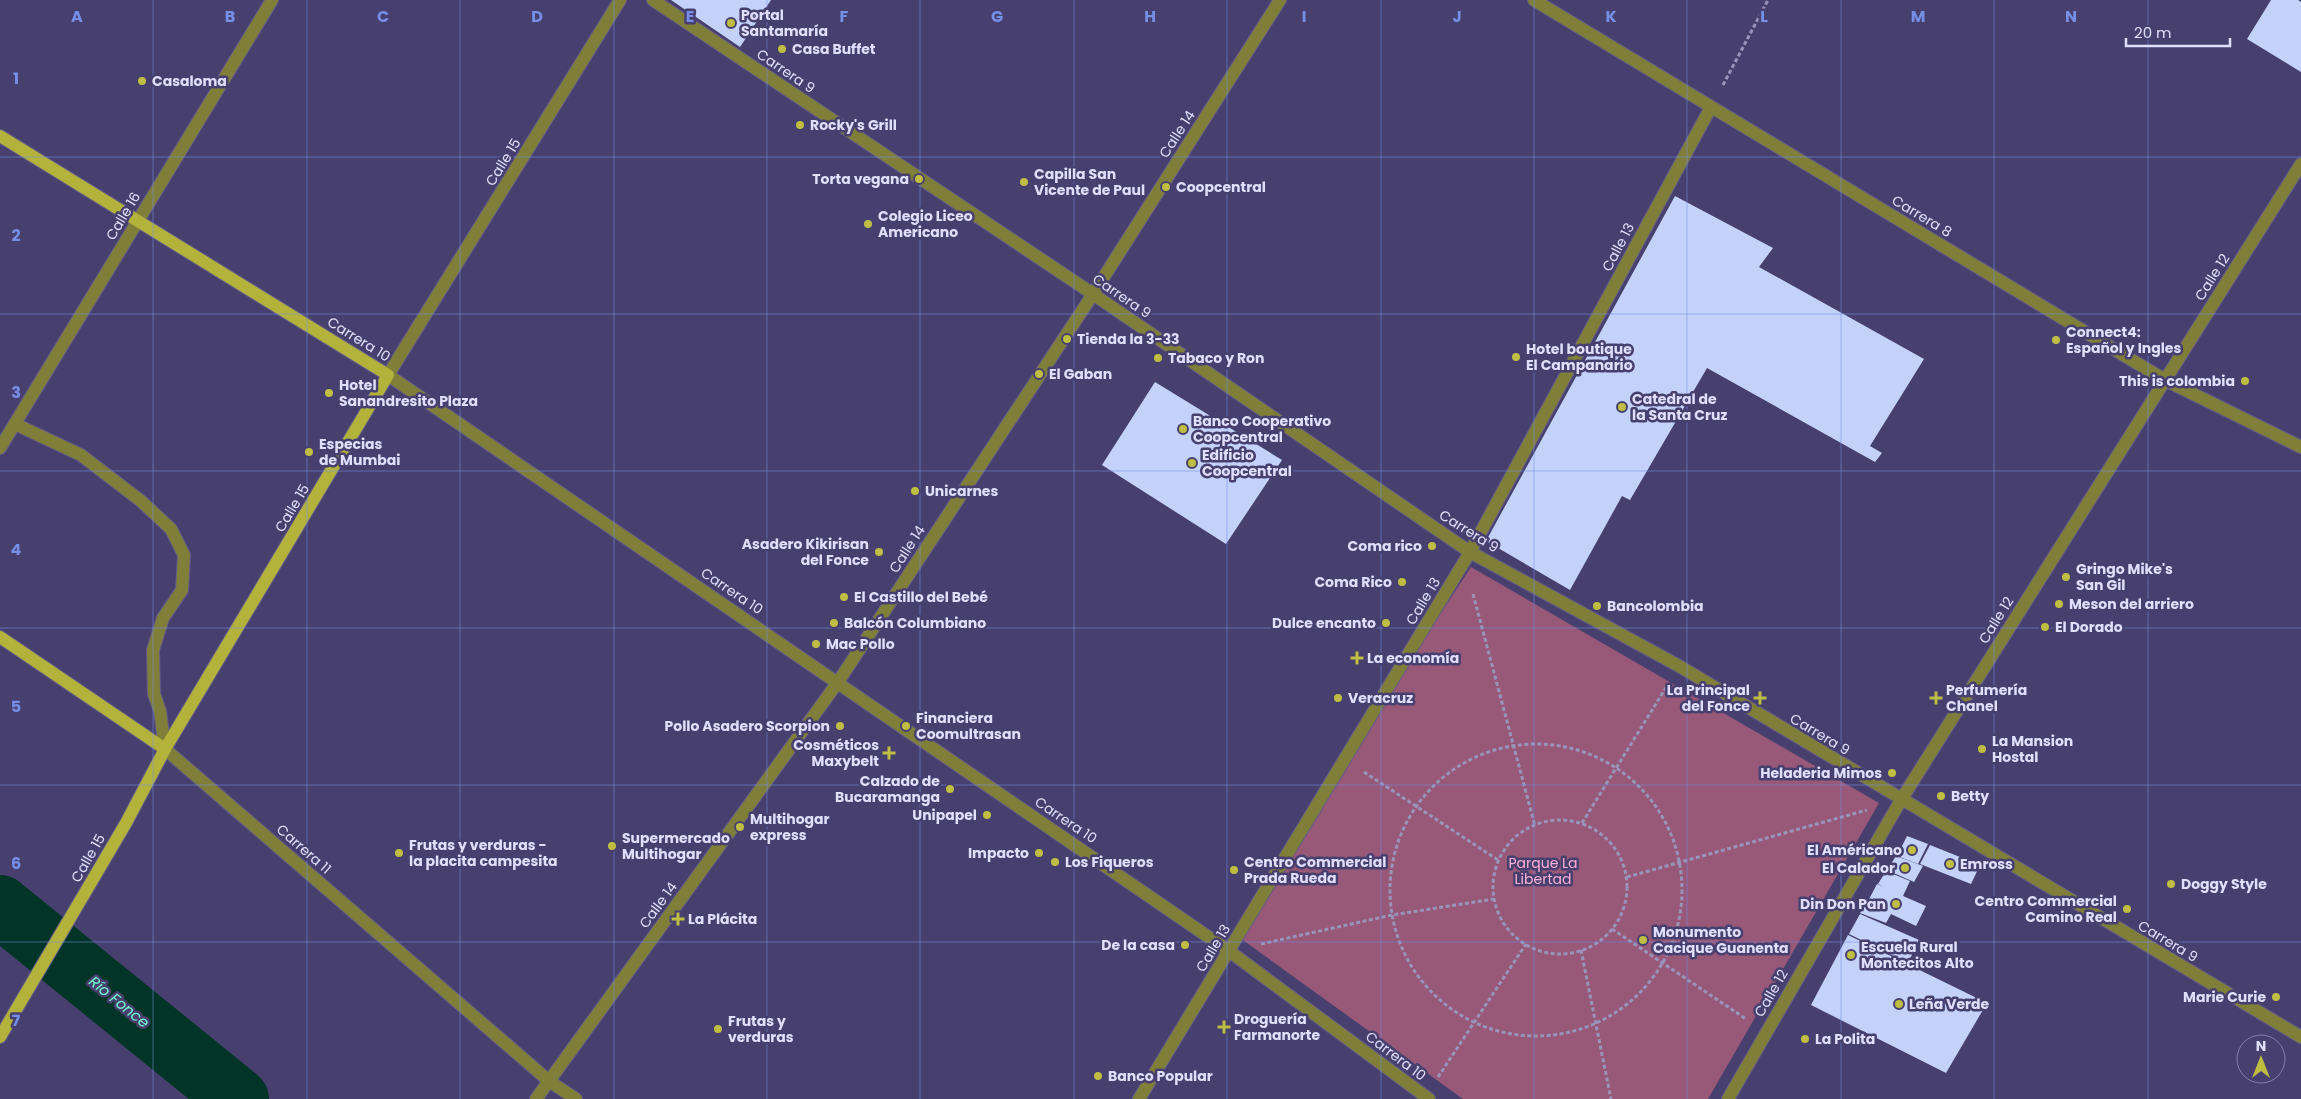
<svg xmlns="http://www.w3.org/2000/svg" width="2301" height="1099" font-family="Poppins,sans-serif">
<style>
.green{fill:#985878}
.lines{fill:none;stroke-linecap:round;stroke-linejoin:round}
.river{stroke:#023527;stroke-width:62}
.building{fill:#c4d2fa}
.minor-casing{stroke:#635c88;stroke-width:14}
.major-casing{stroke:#635c88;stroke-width:14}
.path{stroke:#9995ba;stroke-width:3;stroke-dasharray:4 2.5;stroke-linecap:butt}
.minor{stroke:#7f7f3a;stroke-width:12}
.major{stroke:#b3b33c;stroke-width:12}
.grid{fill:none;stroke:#758fe7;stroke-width:1;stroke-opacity:0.55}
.poi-dot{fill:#bfbe42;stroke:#47406f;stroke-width:2}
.labels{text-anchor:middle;stroke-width:5;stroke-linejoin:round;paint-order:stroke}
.poi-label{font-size:14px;font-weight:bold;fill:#e0defa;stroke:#47406f;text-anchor:start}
.street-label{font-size:14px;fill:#e0defa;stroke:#47406f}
.park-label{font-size:14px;fill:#feafd5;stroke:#47406f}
.water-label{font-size:15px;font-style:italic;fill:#73ffd2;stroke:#47406f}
.grid-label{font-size:16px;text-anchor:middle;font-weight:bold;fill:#758fe7;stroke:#47406f;stroke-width:5;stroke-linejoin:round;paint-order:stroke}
</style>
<rect width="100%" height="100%" fill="#47406f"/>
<!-- green -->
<polygon class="green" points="1471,567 1879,803 1708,1099 1463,1099 1240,938 1345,759"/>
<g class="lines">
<!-- river -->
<polyline class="river" points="0,906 238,1099"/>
</g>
<!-- building -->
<g class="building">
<polygon points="671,0 771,0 740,47"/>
<polygon points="2271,0 2298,0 2301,2 2301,72 2247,39"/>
<polygon points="1675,196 1773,248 1759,267 1924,359 1870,446 1882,453 1875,462 1707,368 1630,500 1622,496 1570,590 1486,541"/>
<polygon points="1155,382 1282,460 1226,544 1102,465"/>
<polygon points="1907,836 1928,844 1918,864 1897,856"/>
<polygon points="1930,845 1980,865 1971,884 1920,864"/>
<polygon points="1896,856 1923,866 1914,882 1887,870"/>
<polygon points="1886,871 1910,881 1903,896 1926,906 1916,926 1891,914 1886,923 1860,913 1866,903 1883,911 1867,903 1877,884 1883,887 1878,884"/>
<polygon points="1860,914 1919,940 1908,963 1849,934"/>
<polygon points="1848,935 1987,1003 1946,1073 1811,1005"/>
</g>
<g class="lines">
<defs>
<g id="minor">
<polyline points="620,0 388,375 1229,951 1429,1099"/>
<polyline points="653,0 1093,294 1470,552 1679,666 2301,1037"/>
<polyline points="1534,0 2165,380 2301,447"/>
<polyline points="15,424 81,455 141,501 171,529 184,555 182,590 163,618 153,650 154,694 160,711 165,749 549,1081 576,1099"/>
<polyline points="0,448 272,0"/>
<polyline points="536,1099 838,682 1093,294 1280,0"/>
<polyline points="1139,1099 1470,552 1711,107"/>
<polyline points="1728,1099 1901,800 2301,164"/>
</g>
<g id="major">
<polyline points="0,136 388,375 165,749 126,823 0,1037"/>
<polyline points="0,637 165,749"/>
</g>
</defs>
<!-- minor casing -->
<use href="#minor" class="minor-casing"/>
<!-- major casing -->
<use href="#major" class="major-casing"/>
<!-- path -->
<g class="path">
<polyline points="1723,85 1768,0"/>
<polyline points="1473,594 1535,826"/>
<circle cx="1536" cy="890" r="146"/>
<polyline points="1364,772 1498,860"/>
<circle cx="1560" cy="887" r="67"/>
<polyline points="1582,823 1667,686"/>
<polyline points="1627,877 1867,810"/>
<polyline points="1612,929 1746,1019"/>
<polyline points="1261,944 1392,915 1494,899"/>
<polyline points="1581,950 1611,1099"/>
<polyline points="1438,1077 1526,944"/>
</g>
<!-- minor -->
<use href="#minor" class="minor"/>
<!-- major -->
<use href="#major" class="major"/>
</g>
<!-- grid -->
<path class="grid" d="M153,0v1099M307,0v1099M460,0v1099M614,0v1099M767,0v1099M920,0v1099M1074,0v1099M1227,0v1099M1381,0v1099M1534,0v1099M1687,0v1099M1841,0v1099M1994,0v1099M2148,0v1099M0,157h2301M0,314h2301M0,471h2301M0,628h2301M0,785h2301M0,942h2301"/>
<!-- markers -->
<g class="poi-dot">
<circle cx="731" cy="23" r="5"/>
<circle cx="782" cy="49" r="5"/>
<circle cx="142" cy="81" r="5"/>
<circle cx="800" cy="125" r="5"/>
<circle cx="919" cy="179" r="5"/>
<circle cx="1024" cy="182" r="5"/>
<circle cx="1166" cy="187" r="5"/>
<circle cx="868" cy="224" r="5"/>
<circle cx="1067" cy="339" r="5"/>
<circle cx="2056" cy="340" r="5"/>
<circle cx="1516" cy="357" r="5"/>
<circle cx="1158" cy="358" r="5"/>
<circle cx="1039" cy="374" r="5"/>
<circle cx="2245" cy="381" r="5"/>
<circle cx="329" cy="393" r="5"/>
<circle cx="1622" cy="407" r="5"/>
<circle cx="1183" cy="429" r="5"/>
<circle cx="309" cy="452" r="5"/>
<circle cx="1192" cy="463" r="5"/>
<circle cx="915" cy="491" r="5"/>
<circle cx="1432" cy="546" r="5"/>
<circle cx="879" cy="552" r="5"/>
<circle cx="2066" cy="577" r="5"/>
<circle cx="1402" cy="582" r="5"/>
<circle cx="844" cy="597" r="5"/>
<circle cx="2059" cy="604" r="5"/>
<circle cx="1597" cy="606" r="5"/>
<circle cx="834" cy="623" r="5"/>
<circle cx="1386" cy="623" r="5"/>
<circle cx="2045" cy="627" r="5"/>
<circle cx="816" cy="644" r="5"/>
<path d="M1354.5 650.5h5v5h5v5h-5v5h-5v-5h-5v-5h5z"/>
<circle cx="1338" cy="698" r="5"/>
<path d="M1757.5 690.5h5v5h5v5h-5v5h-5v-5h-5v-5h5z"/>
<path d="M1933.5 690.5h5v5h5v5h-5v5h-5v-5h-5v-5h5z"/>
<circle cx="840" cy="726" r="5"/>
<circle cx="906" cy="726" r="5"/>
<circle cx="1982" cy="749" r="5"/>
<path d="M886.5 745.5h5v5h5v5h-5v5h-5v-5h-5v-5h5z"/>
<circle cx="1892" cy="773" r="5"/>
<circle cx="950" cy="789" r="5"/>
<circle cx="1941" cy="796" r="5"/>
<circle cx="987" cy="815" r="5"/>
<circle cx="740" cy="827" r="5"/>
<circle cx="612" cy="846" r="5"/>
<circle cx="1912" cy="850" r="5"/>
<circle cx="399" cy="853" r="5"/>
<circle cx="1039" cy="853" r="5"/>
<circle cx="1055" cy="862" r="5"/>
<circle cx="1950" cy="864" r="5"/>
<circle cx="1905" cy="868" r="5"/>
<circle cx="1234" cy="870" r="5"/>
<circle cx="2171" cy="884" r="5"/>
<circle cx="1896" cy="904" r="5"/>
<circle cx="2127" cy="909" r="5"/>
<path d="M675.5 911.5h5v5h5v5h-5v5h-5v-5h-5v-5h5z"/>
<circle cx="1643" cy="940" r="5"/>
<circle cx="1185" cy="945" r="5"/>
<circle cx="1851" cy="955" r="5"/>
<circle cx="2276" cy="997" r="5"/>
<circle cx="1899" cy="1004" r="5"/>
<path d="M1221.5 1019.5h5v5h5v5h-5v5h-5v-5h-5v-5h5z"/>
<circle cx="718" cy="1029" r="5"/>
<circle cx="1805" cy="1039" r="5"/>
<circle cx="1098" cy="1076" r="5"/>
</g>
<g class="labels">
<!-- poi labels -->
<g class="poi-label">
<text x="741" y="20">Portal<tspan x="741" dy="16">Santamaría</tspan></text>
<text x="792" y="54">Casa Buffet</text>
<text x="152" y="86">Casaloma</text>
<text x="810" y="130">Rocky's Grill</text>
<text x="1034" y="179">Capilla San<tspan x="1034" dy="16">Vicente de Paul</tspan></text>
<text x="909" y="184" text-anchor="end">Torta vegana</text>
<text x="1176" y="192">Coopcentral</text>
<text x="878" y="221">Colegio Liceo<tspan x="878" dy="16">Americano</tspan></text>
<text x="2066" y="337">Connect4:<tspan x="2066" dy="16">Español y Ingles</tspan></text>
<text x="1077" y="344">Tienda la 3-33</text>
<text x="1526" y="354">Hotel boutique<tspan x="1526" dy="16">El Campanario</tspan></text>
<text x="1168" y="363">Tabaco y Ron</text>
<text x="1049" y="379">El Gaban</text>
<text x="2235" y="386" text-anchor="end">This is colombia</text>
<text x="339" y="390">Hotel<tspan x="339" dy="16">Sanandresito Plaza</tspan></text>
<text x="1632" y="404">Catedral de<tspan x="1632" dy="16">la Santa Cruz</tspan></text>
<text x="1193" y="426">Banco Cooperativo<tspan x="1193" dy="16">Coopcentral</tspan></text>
<text x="319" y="449">Especias<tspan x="319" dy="16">de Mumbai</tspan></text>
<text x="1202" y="460">Edificio<tspan x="1202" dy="16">Coopcentral</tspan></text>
<text x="925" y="496">Unicarnes</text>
<text x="869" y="549" text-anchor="end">Asadero Kikirisan<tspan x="869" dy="16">del Fonce</tspan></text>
<text x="1422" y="551" text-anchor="end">Coma rico</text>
<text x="2076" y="574">Gringo Mike's<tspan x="2076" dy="16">San Gil</tspan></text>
<text x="1392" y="587" text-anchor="end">Coma Rico</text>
<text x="854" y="602">El Castillo del Bebé</text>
<text x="2069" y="609">Meson del arriero</text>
<text x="1607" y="611">Bancolombia</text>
<text x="844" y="628">Balcón Columbiano</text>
<text x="1376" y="628" text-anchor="end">Dulce encanto</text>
<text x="2055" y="632">El Dorado</text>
<text x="826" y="649">Mac Pollo</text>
<text x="1367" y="663">La economía</text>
<text x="1750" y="695" text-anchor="end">La Principal<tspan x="1750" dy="16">del Fonce</tspan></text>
<text x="1946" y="695">Perfumería<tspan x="1946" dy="16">Chanel</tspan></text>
<text x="1348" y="703">Veracruz</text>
<text x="916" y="723">Financiera<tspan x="916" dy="16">Coomultrasan</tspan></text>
<text x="830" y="731" text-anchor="end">Pollo Asadero Scorpion</text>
<text x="1992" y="746">La Mansion<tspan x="1992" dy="16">Hostal</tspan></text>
<text x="879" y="750" text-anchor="end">Cosméticos<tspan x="879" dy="16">Maxybelt</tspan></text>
<text x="1882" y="778" text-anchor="end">Heladeria Mimos</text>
<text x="940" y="786" text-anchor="end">Calzado de<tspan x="940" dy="16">Bucaramanga</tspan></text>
<text x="1951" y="801">Betty</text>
<text x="977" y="820" text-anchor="end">Unipapel</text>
<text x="750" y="824">Multihogar<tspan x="750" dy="16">express</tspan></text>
<text x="622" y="843">Supermercado<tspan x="622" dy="16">Multihogar</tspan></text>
<text x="409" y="850">Frutas y verduras -<tspan x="409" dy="16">la placita campesita</tspan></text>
<text x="1902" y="855" text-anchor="end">El Américano</text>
<text x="1029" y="858" text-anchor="end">Impacto</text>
<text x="1065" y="867">Los Fiqueros</text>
<text x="1244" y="867">Centro Commercial<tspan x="1244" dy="16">Prada Rueda</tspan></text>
<text x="1960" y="869">Emross</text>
<text x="1895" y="873" text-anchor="end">El Calador</text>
<text x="2181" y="889">Doggy Style</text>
<text x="2117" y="906" text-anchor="end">Centro Commercial<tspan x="2117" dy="16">Camino Real</tspan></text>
<text x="1886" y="909" text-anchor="end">Din Don Pan</text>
<text x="688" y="924">La Plácita</text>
<text x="1653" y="937">Monumento<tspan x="1653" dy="16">Cacique Guanenta</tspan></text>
<text x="1175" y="950" text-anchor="end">De la casa</text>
<text x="1861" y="952">Escuela Rural<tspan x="1861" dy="16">Montecitos Alto</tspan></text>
<text x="2266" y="1002" text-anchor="end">Marie Curie</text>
<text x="1909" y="1009">Leña Verde</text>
<text x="1234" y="1024">Droguería<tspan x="1234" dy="16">Farmanorte</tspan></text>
<text x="728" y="1026">Frutas y<tspan x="728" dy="16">verduras</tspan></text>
<text x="1815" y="1044">La Polita</text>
<text x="1108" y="1081">Banco Popular</text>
</g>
<!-- street labels -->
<g class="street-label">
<text transform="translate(786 71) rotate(34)" y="5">Carrera 9</text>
<text transform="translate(1177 134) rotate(-57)" y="5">Calle 14</text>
<text transform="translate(503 162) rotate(-58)" y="5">Calle 15</text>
<text transform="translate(123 216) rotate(-59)" y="5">Calle 16</text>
<text transform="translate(1922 216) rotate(31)" y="5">Carrera 8</text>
<text transform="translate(1618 247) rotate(-62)" y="5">Calle 13</text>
<text transform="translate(2212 277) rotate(-58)" y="5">Calle 12</text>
<text transform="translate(1122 296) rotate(34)" y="5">Carrera 9</text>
<text transform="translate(359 339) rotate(32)" y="5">Carrera 10</text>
<text transform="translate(292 508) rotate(-59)" y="5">Calle 15</text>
<text transform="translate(1469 531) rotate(32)" y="5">Carrera 9</text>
<text transform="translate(907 549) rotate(-57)" y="5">Calle 14</text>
<text transform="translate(732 591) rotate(34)" y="5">Carrera 10</text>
<text transform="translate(1423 601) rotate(-59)" y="5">Calle 13</text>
<text transform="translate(1996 620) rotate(-58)" y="5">Calle 12</text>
<text transform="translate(1820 734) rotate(31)" y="5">Carrera 9</text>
<text transform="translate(1066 820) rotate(34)" y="5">Carrera 10</text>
<text transform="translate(304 849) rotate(41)" y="5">Carrera 11</text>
<text transform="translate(88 858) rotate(-60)" y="5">Calle 15</text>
<text transform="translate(658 905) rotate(-54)" y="5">Calle 14</text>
<text transform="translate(2168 941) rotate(31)" y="5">Carrera 9</text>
<text transform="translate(1213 948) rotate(-59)" y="5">Calle 13</text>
<text transform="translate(1771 993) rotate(-60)" y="5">Calle 12</text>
<text transform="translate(1396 1056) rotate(37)" y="5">Carrera 10</text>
</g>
<!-- park labels -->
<g class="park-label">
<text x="1543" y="868">Parque La<tspan x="1543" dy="16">Libertad</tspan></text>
</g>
<!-- water labels -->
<g class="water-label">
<text transform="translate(119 1002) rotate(39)" y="5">Río Fonce</text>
</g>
</g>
<g class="grid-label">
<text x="77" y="22">A</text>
<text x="230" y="22">B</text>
<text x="383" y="22">C</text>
<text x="537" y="22">D</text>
<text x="690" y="22">E</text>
<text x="844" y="22">F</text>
<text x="997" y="22">G</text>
<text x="1150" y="22">H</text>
<text x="1304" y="22">I</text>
<text x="1457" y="22">J</text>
<text x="1611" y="22">K</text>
<text x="1764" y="22">L</text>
<text x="1918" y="22">M</text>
<text x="2071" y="22">N</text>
<text x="16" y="84">1</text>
<text x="16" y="241">2</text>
<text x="16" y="398">3</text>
<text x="16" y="555">4</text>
<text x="16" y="712">5</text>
<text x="16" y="869">6</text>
<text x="16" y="1026">7</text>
</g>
<!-- north arrow -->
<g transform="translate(2261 1059)"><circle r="24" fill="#47406f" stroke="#847fa7"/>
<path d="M0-4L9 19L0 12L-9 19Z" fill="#bfbe42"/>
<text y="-8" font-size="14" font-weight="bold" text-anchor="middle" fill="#e0defa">N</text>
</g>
<!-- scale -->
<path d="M2126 38v8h104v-8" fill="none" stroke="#e0defa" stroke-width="2.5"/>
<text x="2134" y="38" font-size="15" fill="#e0defa" stroke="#47406f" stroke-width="4" paint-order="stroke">20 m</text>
</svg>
